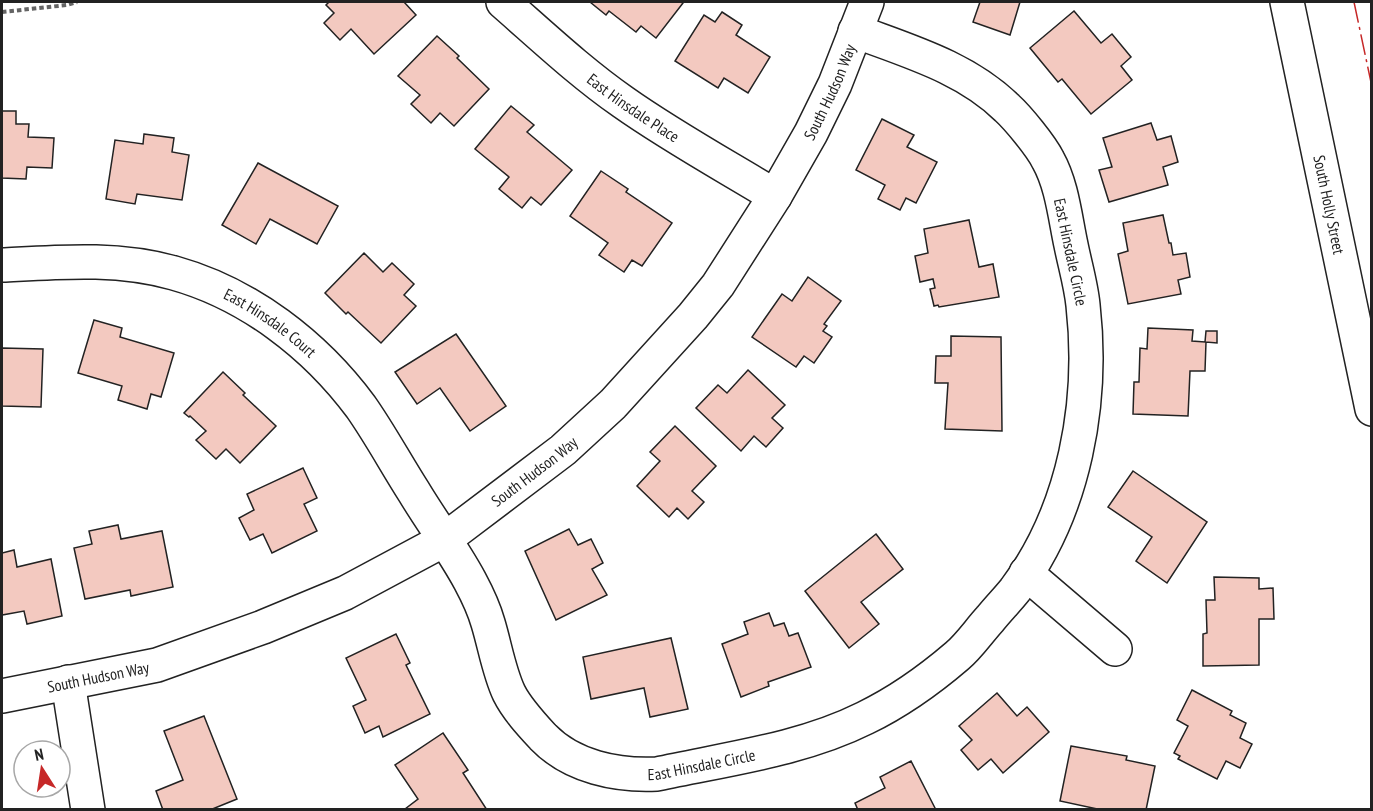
<svg xmlns="http://www.w3.org/2000/svg" width="1373" height="811" font-family="'PT Sans Narrow',sans-serif">
<style>
.building{fill:#f3c9c0;stroke:#222;stroke-width:1.5}
.lines{fill:none;stroke-linecap:round;stroke-linejoin:round}
.minor-casing{stroke:#222;stroke-width:36}
.major-casing{stroke:#222;stroke-width:36}
.path{stroke:#646464;stroke-width:4;stroke-dasharray:4.5 3;stroke-linecap:butt}
.minor{stroke:#fff;stroke-width:33}
.major{stroke:#fff;stroke-width:33}
.power{stroke:#c62828;stroke-width:1.5;stroke-dasharray:21 4.5 3 4.5;stroke-linecap:butt}
.labels{text-anchor:middle;stroke-width:4.5;stroke-linejoin:round;paint-order:stroke}
.street-label{font-size:16px;fill:#222;stroke:#fff}
</style>
<rect width="100%" height="100%" fill="#fff"/>
<!-- building -->
<g class="building">
<polygon points="329,2 404,2 416,15 374,54 351,29 340,40 324,23 334,13 326,5"/>
<polygon points="590,2 681,2 683,3 656,38 641,26 636,32 609,11 606,15"/>
<polygon points="980,2 1020,2 1010,35 973,22"/>
<polygon points="1074,11 1101,43 1112,34 1131,57 1121,66 1132,80 1091,114 1062,79 1058,82 1030,48"/>
<polygon points="722,12 742,25 736,35 770,57 748,93 724,78 718,88 675,61 704,15 715,22"/>
<polygon points="437,36 459,56 457,58 489,89 454,126 440,113 431,123 411,104 420,95 398,76"/>
<polygon points="511,106 534,125 527,132 572,170 541,205 531,197 522,208 499,189 509,177 475,149"/>
<polygon points="2,111 16,111 16,124 29,124 28,137 54,138 52,168 27,167 26,179 2,178"/>
<polygon points="882,119 914,135 907,147 937,162 916,203 906,198 900,210 878,199 885,185 856,170"/>
<polygon points="1151,123 1157,140 1171,136 1178,162 1163,167 1168,185 1109,202 1099,170 1112,167 1103,138"/>
<polygon points="144,134 174,138 172,152 189,155 182,200 137,194 135,204 106,199 115,140 143,144"/>
<polygon points="258,163 338,206 317,244 270,219 256,244 222,225"/>
<polygon points="601,171 628,189 626,192 672,223 642,266 632,260 624,272 599,255 608,243 570,216"/>
<polygon points="1163,215 1169,243 1171,243 1173,255 1186,253 1190,277 1178,280 1181,294 1128,304 1118,254 1128,251 1123,223"/>
<polygon points="969,220 979,267 993,264 999,297 939,307 938,305 934,306 930,289 935,288 933,279 920,282 915,256 928,253 924,229"/>
<polygon points="364,253 383,272 392,263 414,284 404,295 416,306 381,343 348,312 346,314 325,293"/>
<polygon points="808,277 841,301 824,324 827,326 823,331 832,337 814,363 804,356 796,367 752,337 782,294 792,301"/>
<polygon points="94,320 122,328 120,337 174,353 161,397 151,394 147,409 118,400 122,386 78,373"/>
<polygon points="1148,328 1193,330 1192,341 1205,342 1206,331 1217,331 1217,343 1206,342 1205,371 1190,371 1188,416 1133,414 1134,382 1139,382 1140,348 1147,349"/>
<polygon points="456,334 506,406 470,431 440,388 417,404 395,372"/>
<polygon points="951,336 1001,337 1002,431 945,429 948,383 935,383 936,356 951,356"/>
<polygon points="2,348 43,349 41,407 2,406"/>
<polygon points="748,370 785,405 772,418 783,428 766,447 754,436 741,451 696,408 718,385 727,393"/>
<polygon points="223,372 245,393 243,395 276,426 240,463 226,449 216,459 196,440 206,431 190,416 189,417 184,413"/>
<polygon points="675,426 716,466 692,491 704,502 688,519 677,508 669,517 637,486 660,461 650,452"/>
<polygon points="303,468 317,498 304,504 317,531 272,553 263,534 250,540 239,518 254,510 247,494"/>
<polygon points="1133,471 1207,522 1167,583 1136,561 1152,537 1108,507"/>
<polygon points="118,525 121,539 162,531 173,587 131,596 130,590 85,599 74,548 92,544 89,531"/>
<polygon points="569,529 578,545 591,539 603,563 592,569 607,595 556,620 525,551"/>
<polygon points="876,534 903,569 861,602 879,624 849,648 805,591"/>
<polygon points="14,550 17,567 51,559 62,616 27,624 24,611 2,615 2,553"/>
<polygon points="1214,577 1259,578 1259,589 1273,588 1274,619 1259,619 1259,665 1203,666 1203,634 1207,633 1206,600 1215,600"/>
<polygon points="769,613 774,626 784,623 789,636 798,633 811,667 768,682 769,686 741,697 722,644 748,634 744,622"/>
<polygon points="396,634 410,663 406,665 430,714 383,737 379,726 365,733 353,706 366,700 346,658"/>
<polygon points="671,638 688,709 650,717 644,688 591,699 583,657"/>
<polygon points="1192,690 1232,711 1230,715 1246,723 1240,738 1252,744 1240,768 1226,761 1217,779 1178,759 1180,756 1174,753 1188,726 1177,720"/>
<polygon points="997,693 1017,716 1027,707 1049,732 1003,773 991,759 978,770 961,750 972,740 959,726"/>
<polygon points="204,716 237,799 210,810 163,810 156,791 183,780 164,731"/>
<polygon points="443,733 468,770 463,773 487,810 405,809 418,799 395,765"/>
<polygon points="1071,746 1127,756 1126,760 1155,766 1146,810 1102,810 1060,801"/>
<polygon points="911,761 936,810 858,810 855,803 885,788 880,777"/>
</g>
<g class="lines">
<defs>
<g id="minor">
<path id="s1" d="M503,2c39,34 77,70 120,100 48,34 101,63 152,94"/>
<path id="s2" d="M2,265c58,-3 115,-8 172,8 75,21 141,72 187,134 19,27 35,57 53,85 18,30 40,59 56,89 7,13 14,28 18,42 7,23 11,49 21,70 8,16 22,31 34,44 29,30 74,39 114,37 69,-15 144,-24 208,-56 33,-16 64,-38 92,-62 12,-10 22,-25 33,-37 8,-10 17,-19 25,-29 60,-80 79,-188 68,-285 -2,-20 -8,-40 -12,-60 -6,-28 -9,-60 -23,-85 -7,-14 -30,-42 -41,-52 -42,-41 -99,-57 -152,-77"/>
<polyline points="1026,573 1115,649"/>
<polyline points="68,682 88,810"/>
<path id="s3" d="M2,696l155,-31 106,-38 82,-34 99,-53 119,-90 50,-46 80,-88 25,-31 57,-89 36,-63 24,-49 32,-82"/>
</g>
<g id="major">
<path id="s4" d="M1287,2l85,407"/>
</g>
</defs>
<!-- minor casing -->
<use href="#minor" class="minor-casing"/>
<!-- major casing -->
<use href="#major" class="major-casing"/>
<!-- path -->
<polyline class="path" points="2,12 67,5 77,2"/>
<!-- minor -->
<use href="#minor" class="minor"/>
<!-- major -->
<use href="#major" class="major"/>
<!-- power -->
<polyline class="power" points="1354,2 1372,87"/>
</g>
<g class="labels">
<!-- street labels -->
<g class="street-label">
<text dy="6" stroke="none"><textPath href="#s3" startOffset="1071">South Hudson Way</textPath></text>
<text dy="6" stroke="none"><textPath href="#s1" startOffset="168">East Hinsdale Place</textPath></text>
<text dy="6" stroke="none"><textPath href="#s4" startOffset="207">South Holly Street</textPath></text>
<text transform="translate(1071 252) rotate(78)" y="6">East Hinsdale Circle</text>
<text dy="6" stroke="none"><textPath href="#s2" startOffset="282">East Hinsdale Court</textPath></text>
<text dy="6" stroke="none"><textPath href="#s3" startOffset="585">South Hudson Way</textPath></text>
<text dy="6" stroke="none"><textPath href="#s3" startOffset="98">South Hudson Way</textPath></text>
<text dy="6" stroke="none"><textPath href="#s2" startOffset="956">East Hinsdale Circle</textPath></text>
</g>
</g>
<!-- border -->
<rect width="1373" height="811" fill="none" stroke="#222222" stroke-width="6"/>
<!-- north arrow -->
<g transform="translate(42 769) rotate(348)"><circle r="28" fill="#ffffff" stroke="#a7a7a7" stroke-width="1.5"/>
<path d="M0-4.5L10 22L0 15L-10 22Z" fill="#c62828"/>
<text y="-9" font-size="16" font-weight="bold" text-anchor="middle" fill="#222222">N</text>
</g>
</svg>
